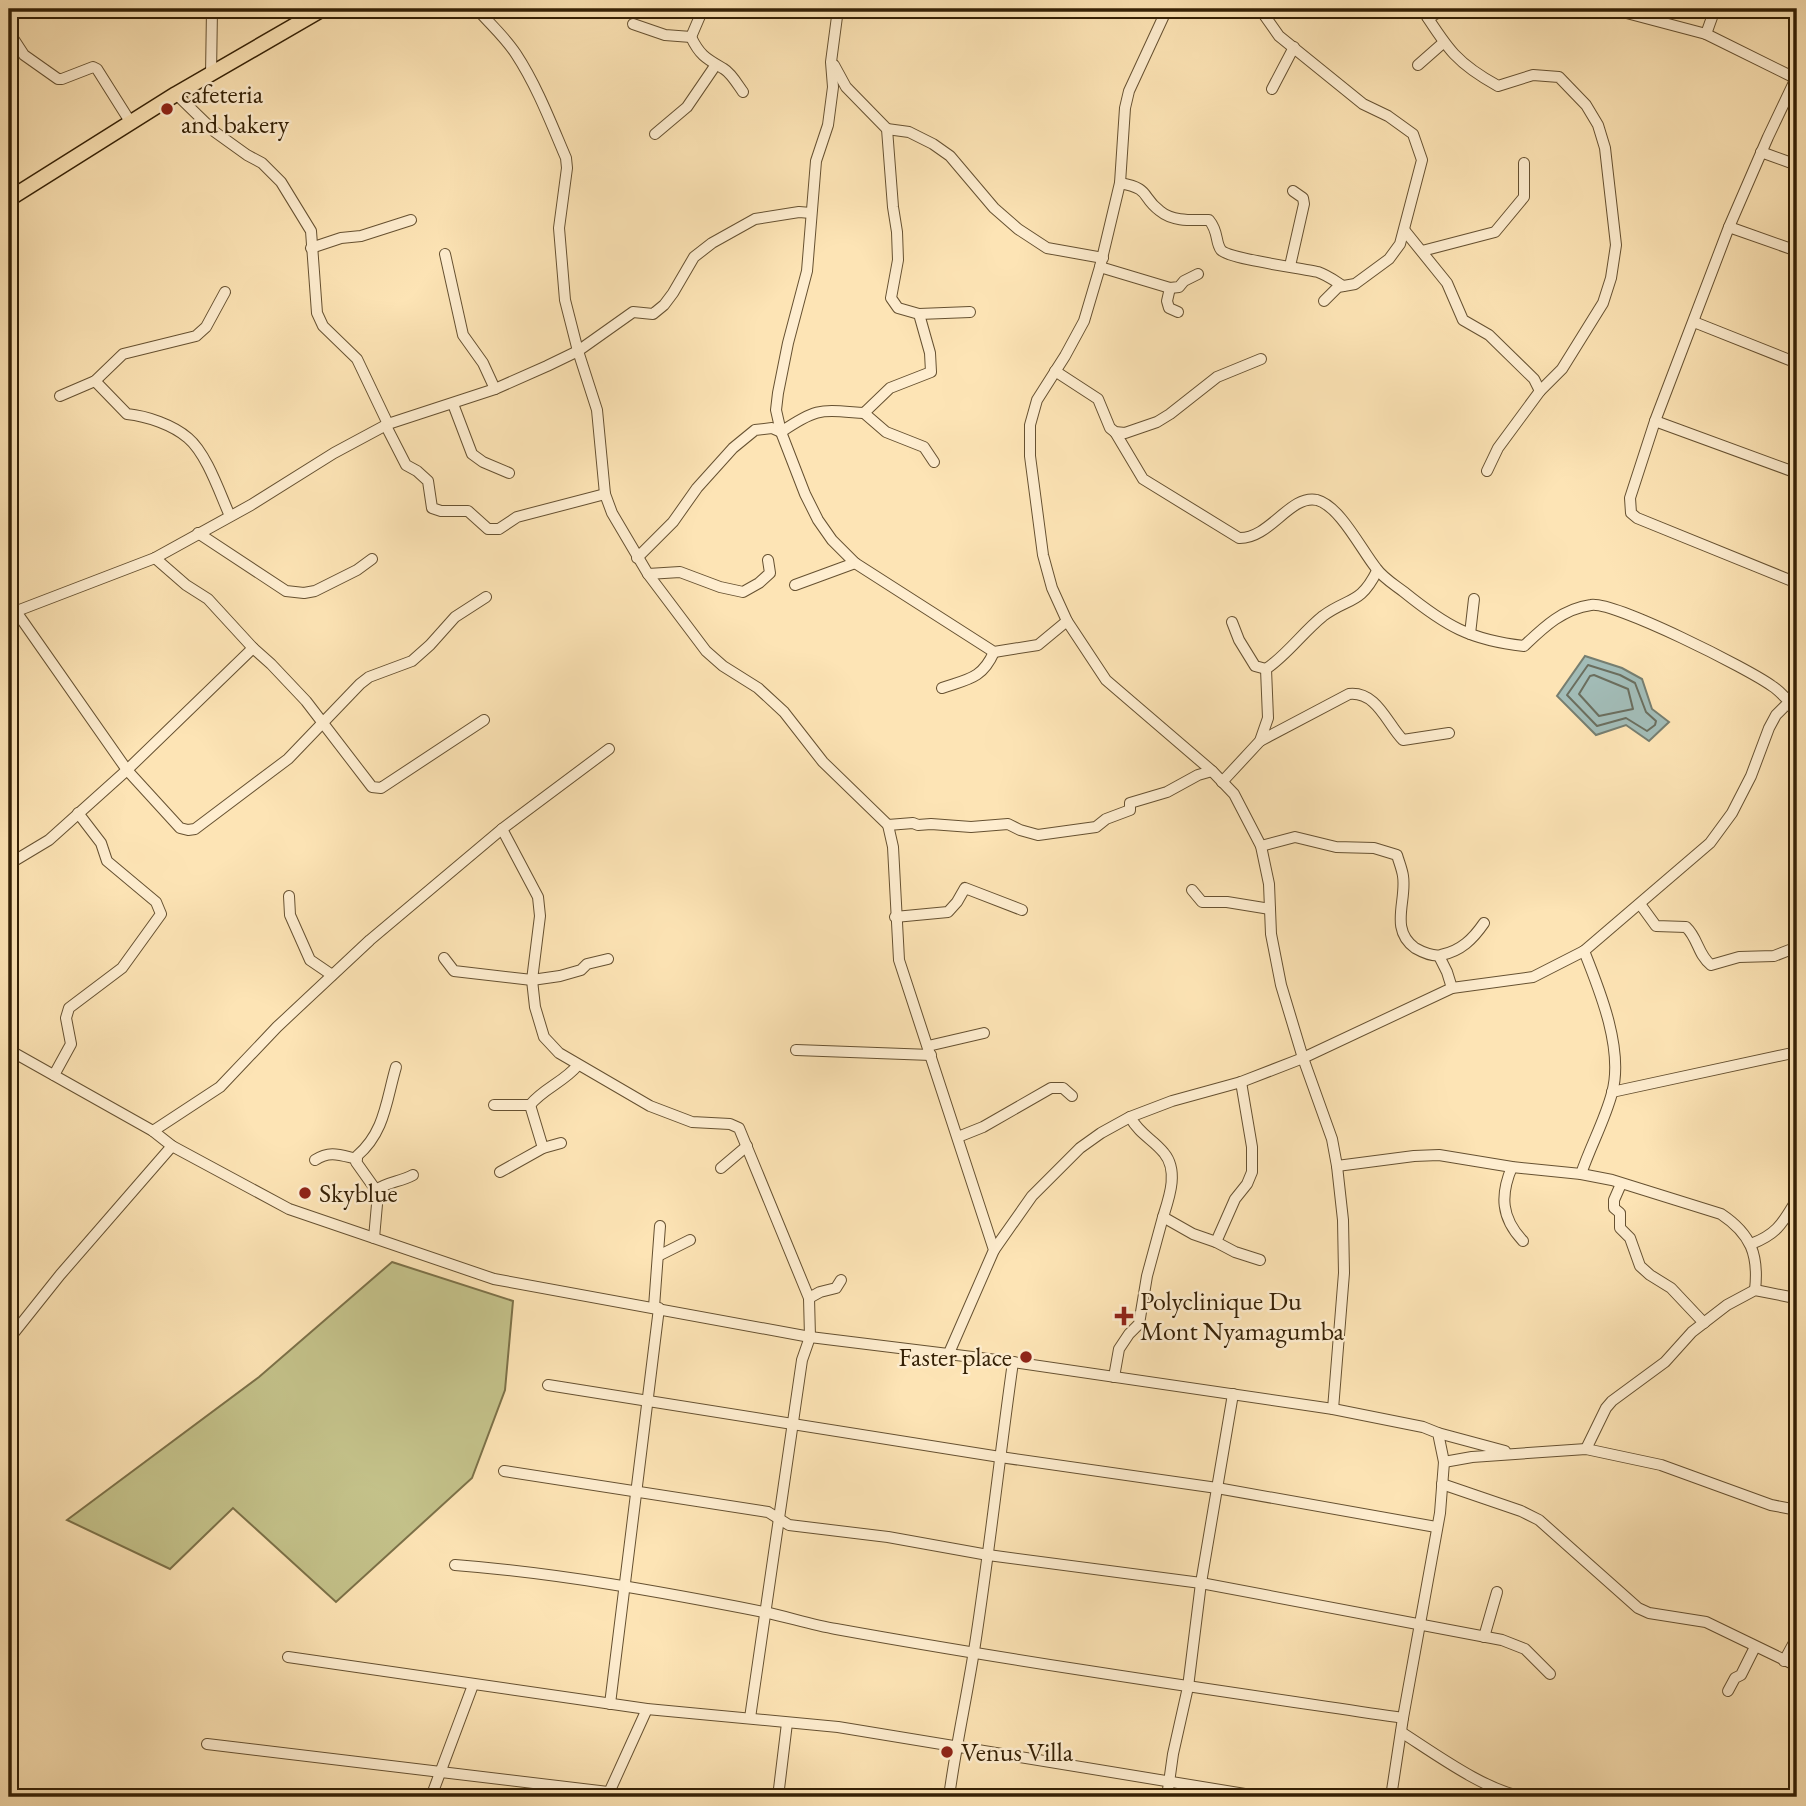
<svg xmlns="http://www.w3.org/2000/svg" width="1806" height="1806" font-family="'EB Garamond',serif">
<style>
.green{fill:#c4c28a;stroke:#7c7148;stroke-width:2}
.water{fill:#a2bcb7;stroke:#767e70;stroke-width:2}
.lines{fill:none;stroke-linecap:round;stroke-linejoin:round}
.shore{stroke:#6b6e5e;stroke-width:2}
.minor-casing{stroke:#665131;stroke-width:12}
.primary-casing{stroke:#342005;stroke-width:17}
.minor{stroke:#feedcf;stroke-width:10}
.primary{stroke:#fde4b5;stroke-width:14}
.poi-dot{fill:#8f2418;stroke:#feedcf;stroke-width:2.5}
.labels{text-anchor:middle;stroke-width:5;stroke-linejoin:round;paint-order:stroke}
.poi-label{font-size:26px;fill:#342005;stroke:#feedcf;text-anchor:start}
</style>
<rect width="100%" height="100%" fill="#fde4b5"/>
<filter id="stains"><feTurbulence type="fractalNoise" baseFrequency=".00286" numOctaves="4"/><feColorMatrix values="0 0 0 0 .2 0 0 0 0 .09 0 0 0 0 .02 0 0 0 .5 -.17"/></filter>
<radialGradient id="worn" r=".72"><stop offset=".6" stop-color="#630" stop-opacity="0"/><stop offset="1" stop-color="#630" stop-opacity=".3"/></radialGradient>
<!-- green -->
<polygon class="green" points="392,1262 513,1301 505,1390 472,1478 336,1602 233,1508 170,1569 67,1520 259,1377"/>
<!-- water -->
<polygon class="water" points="1585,656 1622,668 1642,679 1652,709 1669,722 1649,741 1626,725 1596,735 1557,696"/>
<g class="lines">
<!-- shore -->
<g class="shore">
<polygon points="1588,665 1620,675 1635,683 1646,712 1656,721 1655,725 1647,731 1626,718 1597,726 1567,695"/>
<polygon points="1594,675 1628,689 1633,709 1599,716 1579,694 1590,676"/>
</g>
<defs>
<g id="minor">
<path d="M477,9c13,15 28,28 39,45 21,32 35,69 50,104l1,10 -8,60 6,72 13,51 19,59 8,84 7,19 36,61 58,77 17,15 35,22 26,24 39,50 65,63 5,22 6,113 95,290 -45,103"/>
<polyline points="838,9 831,62 833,87 828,125 816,161 807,271 788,343 778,393 776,410 781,432 805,494 818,520 832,540 855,563 994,652 1038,645 1067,621"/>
<polyline points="1167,9 1129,91 1125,108 1120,183 1100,267 1084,321 1065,356 1037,400 1030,425 1030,456 1043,555 1052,588 1067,621 1106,680 1212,771 1234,794 1261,846 1269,884 1271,934 1281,985 1303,1058 1332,1139 1337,1166 1343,1220 1344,1273 1333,1409"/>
<polyline points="1260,9 1279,36 1363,104 1388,116 1413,134 1422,160 1400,244 1389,259 1355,284 1338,287 1324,301"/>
<path d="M1422,9c25,39 34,54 76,77l35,-11 26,2 27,28 12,20 7,23 11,97 -5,33 -8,25 -41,66 -22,22 -42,57 -11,23"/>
<polyline points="1618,9 1619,11 1706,34 1797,79"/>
<polyline points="1428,18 1445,9"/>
<polyline points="633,24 665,35 691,37 703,9"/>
<polyline points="9,32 24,55 58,79 62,79 93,67 97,69 131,123"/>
<polyline points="1706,34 1715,9"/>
<path d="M691,37c9,19 16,22 33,32 7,4 14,16 19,23"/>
<polyline points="1418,65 1443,43"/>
<polyline points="211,75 212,9"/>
<polyline points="1797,76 1768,137 1729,227 1655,421 1630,498 1631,513 1637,518 1797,583"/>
<polyline points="1272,89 1294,47"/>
<polyline points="176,94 215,132 247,155 262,163 281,182 311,231 317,313 323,326 357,359 388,424"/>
<polyline points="887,129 909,132 933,144 950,156 994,208 1018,229 1047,248 1103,258"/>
<polyline points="655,134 687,107 715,66"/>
<polyline points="1761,152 1797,165"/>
<path d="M1120,183c32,6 20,13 40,28 13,11 33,9 49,9 10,12 6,22 12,30 8,9 80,18 97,22 9,3 17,9 25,14"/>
<polyline points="1729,227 1797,251"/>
<polyline points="1405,231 1447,283 1463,320 1489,335 1534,379 1540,391"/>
<polyline points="311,248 341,238 361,236 411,220"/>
<polyline points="1422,251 1495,232 1524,197 1524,163"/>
<polyline points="445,254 463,335 483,363 495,389"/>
<polyline points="1290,266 1304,204 1303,198 1293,191"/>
<polyline points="1100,267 1170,288 1179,287 1184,281 1198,274"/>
<polyline points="1170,288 1167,301 1169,308 1178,312"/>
<polyline points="919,314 970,312"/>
<polyline points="1694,322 1797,363"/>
<polyline points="1055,371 1098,399 1110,428 1115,432 1125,433 1157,422 1170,414 1217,377 1261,359"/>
<path d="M95,381l32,33c20,2 46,11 61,24 19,16 32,56 42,78"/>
<polyline points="60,396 95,381 123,354 196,336 206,327 225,292"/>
<polyline points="453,404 472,454 483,462 509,473"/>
<polyline points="864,413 886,432 924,447 934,462"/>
<polyline points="1655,421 1797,473"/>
<polyline points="386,426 406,465 417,471 428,481 432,508 441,511 468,511 488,529 499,529 517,517 605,494"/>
<path d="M1115,432l28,47 96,59c31,1 51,-44 78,-38 23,6 45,51 59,68 7,10 19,17 28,24 42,34 66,48 120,54 19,-18 38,-37 67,-41 23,-4 158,64 181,81 8,5 13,12 20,18"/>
<polyline points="198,533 286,591 304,593 315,591 357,570 372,559"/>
<polyline points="155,558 186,585 208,599 253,648 271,664 306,701 372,787 381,788 484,720"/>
<path d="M637,558l36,-36 24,-34 36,-40 22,-18 17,-2 9,4c37,-25 39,-22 83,-19l26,-25 41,-16 -1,-19 -11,-39 -21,-6 -7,-10 7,-38 -1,-28 -4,-25 -6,-78 -41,-42 -12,-22"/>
<polyline points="648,574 680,572 720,587 743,592 759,583 770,573 768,560"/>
<polyline points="795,585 855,563"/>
<polyline points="15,610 127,770 180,828 188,830 195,829 288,759 360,684 369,677 412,661 430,645 455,617 486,597"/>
<polyline points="9,614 155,558 251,505 334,453 388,424 495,389 547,366 578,351 633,312 653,314 664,305 673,293 694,257 712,243 755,219 799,212 811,213"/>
<polyline points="1232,622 1239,640 1255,666 1266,669"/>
<polyline points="1470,634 1474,599"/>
<path d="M942,688c26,-9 40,-9 52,-36"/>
<path d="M1260,741l89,-47c28,-3 38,30 54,46l46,-7"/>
<path d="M1222,782l38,-41 8,-23 -2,-49c21,-14 37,-37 57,-53 26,-19 37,-11 54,-45"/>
<polyline points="888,825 913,823 918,825 931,824 971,827 1008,824 1020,830 1038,835 1096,827 1106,819 1130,810 1130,803 1167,792 1198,775 1212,771"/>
<polyline points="502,829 538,897 540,916 532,980 535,1007 544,1037 559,1053 650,1106 692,1122 730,1124 739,1128 809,1298 810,1337 802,1360 750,1718"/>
<path d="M1261,846l34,-9 41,10 38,1 23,7c2,7 5,14 6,21 4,25 -14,53 12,72 7,4 19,9 26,7 20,-4 32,-16 43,-32"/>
<polyline points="9,864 49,840 127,770 253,648"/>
<polyline points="1192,890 1202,902 1227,902 1270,909"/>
<polyline points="289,896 290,915 310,960 332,975"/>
<path d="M1640,904l16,22 30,1c12,11 12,28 25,38l28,-8 35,-1 18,-7 5,2"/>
<polyline points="895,917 948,912 957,902 965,888 1022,910"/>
<polyline points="1439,956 1447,972 1452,988"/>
<polyline points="444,958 454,971 532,980 560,976 581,970 587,964 608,959"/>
<polyline points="928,1046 984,1033"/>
<polyline points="9,1050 153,1131 172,1146 289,1209 494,1279 810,1337 1013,1362 1333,1409 1423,1427 1438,1433 1444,1462 1472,1457 1586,1449 1661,1465 1771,1505 1797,1510"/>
<polyline points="796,1050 931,1055"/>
<polyline points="54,1075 71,1044 66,1018 69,1008 122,968 161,914 156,902 107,861 101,843 78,813"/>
<polyline points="1612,1092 1797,1052"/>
<polyline points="494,1105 530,1105 543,1148"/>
<path d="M530,1105c14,-17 34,-23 48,-40"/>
<path d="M1130,1117c10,18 23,22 34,36 15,18 5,45 -1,64l30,17 23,8 19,10 25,8"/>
<polyline points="153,1131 220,1087 277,1027 370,940 502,829 609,749"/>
<polyline points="958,1137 983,1127 1051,1088 1063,1088 1072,1096"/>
<path d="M315,1160c15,-10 25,-5 42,-1"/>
<path d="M1337,1166l77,-10 25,-1 73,12 69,7 31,6 109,34c30,20 38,41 34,76"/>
<path d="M1512,1167c-12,28 -11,51 11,74"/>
<polyline points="721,1168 747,1146"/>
<polyline points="500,1172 543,1148 561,1143"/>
<path d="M1581,1174c9,-27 24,-54 31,-81 12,-43 -12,-102 -28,-142"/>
<polyline points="1621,1184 1614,1200 1614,1208 1620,1213 1620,1228 1630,1238 1640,1266 1650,1275 1671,1288 1704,1323"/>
<path d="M376,1190c11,-8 24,-8 37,-15"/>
<path d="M374,1238l4,-45 -22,-31 1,-6c28,-24 29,-55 39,-89"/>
<polyline points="1216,1242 1235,1199 1247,1184 1252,1172 1252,1147 1241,1082"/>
<path d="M1751,1244c27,-10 32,-22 46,-45"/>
<polyline points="994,1250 1032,1196 1080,1148 1101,1133 1130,1117 1172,1101 1241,1082 1303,1058 1452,988 1533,977 1584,951 1710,843 1732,813 1751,776 1769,728 1776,715 1785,706 1797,704"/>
<polyline points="658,1256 690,1240"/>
<polyline points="809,1298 820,1292 836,1288 841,1280"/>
<polyline points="654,1307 660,1226"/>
<polyline points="9,1339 60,1275 172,1146"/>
<polyline points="1114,1377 1119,1349 1129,1334 1139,1324 1147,1276 1163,1217"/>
<polyline points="548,1385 1000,1457 1217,1488 1436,1527"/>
<polyline points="1438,1433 1505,1451"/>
<polyline points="1586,1449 1606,1408 1612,1401 1665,1362 1692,1332 1727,1305 1755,1290 1790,1297 1797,1296"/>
<polyline points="504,1471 768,1512 789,1525 888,1537 988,1555 1201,1583 1502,1640 1525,1649 1550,1674"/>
<polyline points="1442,1484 1521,1511 1539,1520 1638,1608 1649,1613 1706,1622 1797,1666"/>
<path d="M455,1565c103,8 207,27 309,47 24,5 48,13 72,17 188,34 378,61 567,89"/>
<polyline points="1484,1637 1497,1592"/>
<polyline points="288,1657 647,1709 838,1727 1263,1797"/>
<polyline points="1784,1661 1797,1637"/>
<polyline points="1728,1691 1735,1678 1741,1675 1755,1647"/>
<polyline points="610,1704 659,1308"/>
<path d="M1401,1732c33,21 86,60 124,65"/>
<polyline points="207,1744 608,1792"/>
<polyline points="431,1797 473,1685"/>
<polyline points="607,1797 647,1709"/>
<polyline points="778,1797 787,1723"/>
<path d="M949,1797c7,-53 19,-105 27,-159 14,-92 24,-184 37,-276"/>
<polyline points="1167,1797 1173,1754 1188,1687 1201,1583 1233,1394"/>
<polyline points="1391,1797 1403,1718 1440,1513 1444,1462"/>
<polyline points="1590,1797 1616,1795 1632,1797"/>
</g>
<polyline id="primary" points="9,199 176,94 323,9"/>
</defs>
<!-- minor casing -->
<use href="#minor" class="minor-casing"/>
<!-- primary casing -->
<use href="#primary" class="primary-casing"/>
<!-- minor -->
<use href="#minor" class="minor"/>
<!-- primary -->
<use href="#primary" class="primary"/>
</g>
<!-- markers -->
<g class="poi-dot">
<circle cx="167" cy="109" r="7"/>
<circle cx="305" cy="1193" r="7"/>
<path d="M1120.5 1305.5h7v7h7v7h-7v7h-7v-7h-7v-7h7z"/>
<circle cx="1026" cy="1357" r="7"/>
<circle cx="947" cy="1752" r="7"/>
</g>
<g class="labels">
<!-- poi labels -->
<g class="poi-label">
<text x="181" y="103">cafeteria<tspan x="181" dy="30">and bakery</tspan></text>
<text x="319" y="1202">Skyblue</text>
<text x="1140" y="1310">Polyclinique Du<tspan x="1140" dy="30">Mont Nyamagumba</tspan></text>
<text x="1012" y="1366" text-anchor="end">Faster place</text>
<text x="961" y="1761">Venus Villa</text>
</g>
</g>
<!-- margin -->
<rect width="1806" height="1806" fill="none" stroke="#fde4b5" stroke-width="35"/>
<rect x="10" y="10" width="1785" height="1785" fill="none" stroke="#342005" stroke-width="3.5"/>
<rect x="18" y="18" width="1771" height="1771" fill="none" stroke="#342005" stroke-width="2"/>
<rect width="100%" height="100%" filter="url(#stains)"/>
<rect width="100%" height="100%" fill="url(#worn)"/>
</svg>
